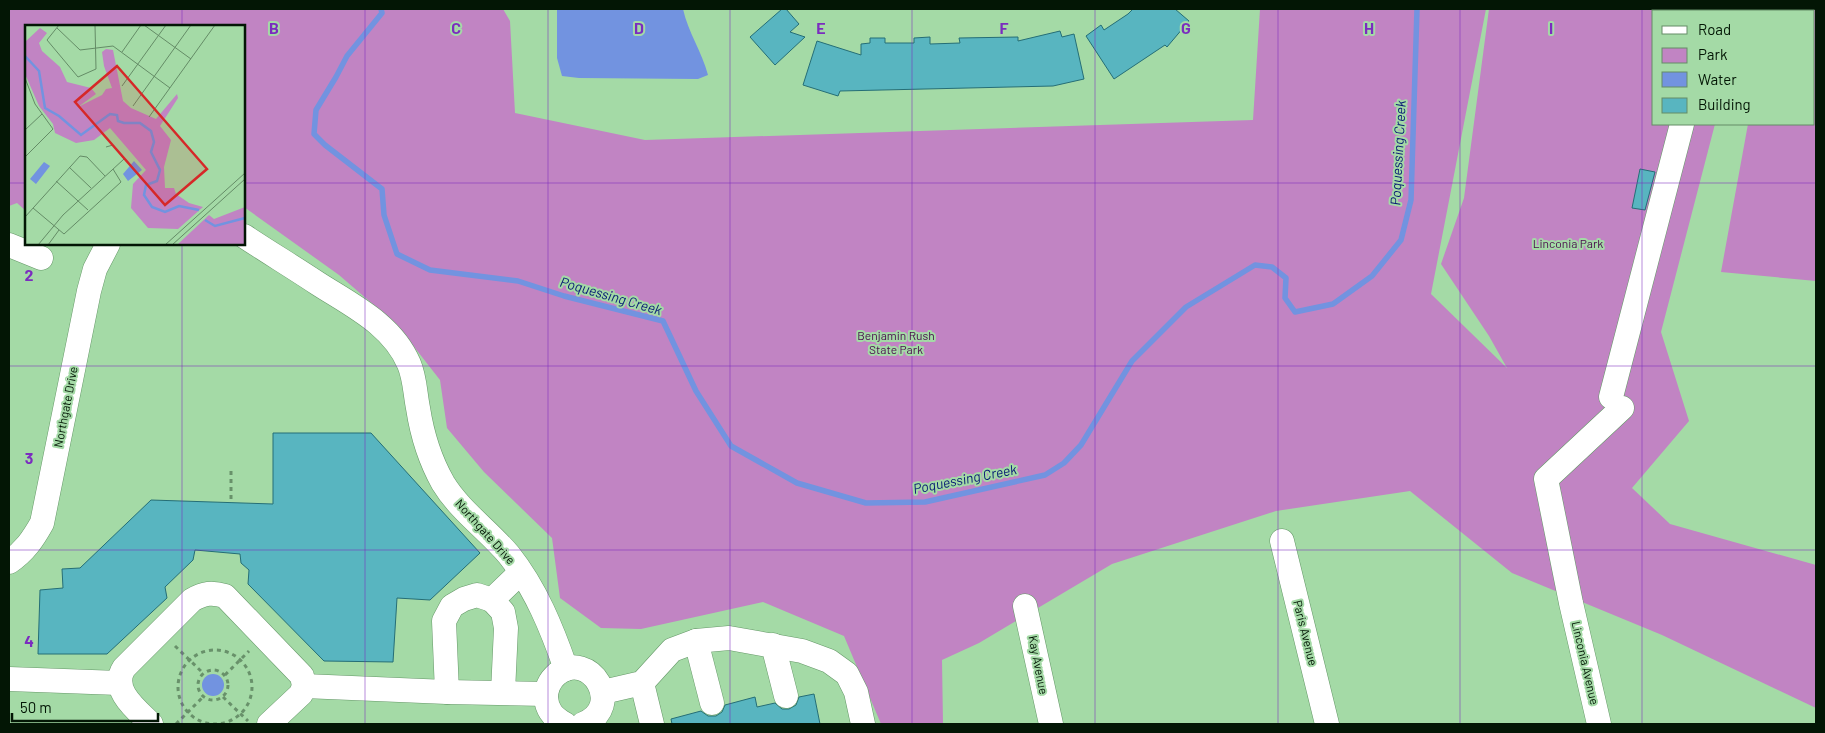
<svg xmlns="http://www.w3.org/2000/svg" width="1825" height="733" font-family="Barlow,sans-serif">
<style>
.green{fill:#c184c3}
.water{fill:#7293e0}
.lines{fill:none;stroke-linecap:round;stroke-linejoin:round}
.stream{stroke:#7293e0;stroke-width:5.5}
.building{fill:#58b5c0;stroke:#256e76}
.minor-casing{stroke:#659868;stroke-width:25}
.path{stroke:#68916a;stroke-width:3;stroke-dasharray:4 4;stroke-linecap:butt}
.minor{stroke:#fff;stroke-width:24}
.grid{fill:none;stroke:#7b2cbf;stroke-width:1;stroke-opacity:0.55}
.labels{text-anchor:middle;stroke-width:4;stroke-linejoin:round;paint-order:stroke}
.park-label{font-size:12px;fill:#480a4b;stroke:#a4daa6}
.street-label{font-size:12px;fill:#031605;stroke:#a4daa6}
.water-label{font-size:14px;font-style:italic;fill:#071a74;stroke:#a4daa6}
.inset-river{fill:none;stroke:#7293e0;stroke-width:2.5}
.inset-road{fill:none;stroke:#648c66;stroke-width:1}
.view{fill:#d62828;fill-opacity:0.15;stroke:#d62828;stroke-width:2.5}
.inset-edge{fill:none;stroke:#031605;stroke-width:2.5}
.grid-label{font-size:16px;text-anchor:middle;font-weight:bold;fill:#7b2cbf;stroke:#a4daa6;stroke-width:4;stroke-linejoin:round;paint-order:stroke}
</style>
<rect width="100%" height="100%" fill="#a4daa6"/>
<!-- green -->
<g class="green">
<polygon points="9,9 503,9 510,21 515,113 645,140 1253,120 1260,9 1486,9 1431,294 1507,368 1489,336 1441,264 1464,198 1489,9 1738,9 1738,11 1654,11 1654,124 1715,124 1661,332 1689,421 1632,488 1670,524 1816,565 1816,708 1662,635 1512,573 1410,491 1276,511 1112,564 979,643 942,660 943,724 881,724 844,636 763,602 641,629 601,628 560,598 552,538 484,472 447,428 440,380 397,325 339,275 244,207 244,26 26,26 26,211 17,203 9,206"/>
<polygon points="1757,9 1816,9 1816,281 1721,272 1748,124 1814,124 1814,11 1758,11"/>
</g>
<!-- water -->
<g class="water">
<path d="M557,9h126c5,23 19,43 25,66l-10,4 -119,-1 -17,-2 -5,-18z"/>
<circle cx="213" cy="685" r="11"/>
</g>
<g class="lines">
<!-- stream -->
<polyline class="stream" points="381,9 382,13 347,56 336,77 316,110 314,134 325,145 382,189 384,215 397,254 430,270 518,281 564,296 663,321 696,391 731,446 797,483 866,503 925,502 1045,475 1064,463 1081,445 1132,361 1186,307 1255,265 1272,267 1286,278 1285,298 1295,312 1333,304 1372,276 1401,240 1411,200 1417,9"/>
</g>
<!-- building -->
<g class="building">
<polygon points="782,9 786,9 799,24 790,32 805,37 775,65 750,37"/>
<polygon points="1133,9 1175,9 1189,21 1167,47 1165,45 1114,79 1086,36 1101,25 1104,30 1128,14"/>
<polygon points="1060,31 1062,37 1074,34 1084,79 1053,86 840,91 838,96 803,85 817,41 861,55 861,44 870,43 870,38 885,38 885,43 914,43 914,38 930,37 930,44 960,43 959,38 1018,37 1018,41"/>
<polygon points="1640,169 1655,172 1645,210 1632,208"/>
<polygon points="273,433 371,433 480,553 430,600 397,598 393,662 324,661 248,584 249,570 241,563 240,554 195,550 193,560 165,587 167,598 107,654 38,654 40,590 63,588 62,569 80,568 151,500 273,504"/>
<polygon points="814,694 820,724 672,724 671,719 701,711 708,716 716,716 722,712 725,705 755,697 757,707 775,703 782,709 789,709 796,705 799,697"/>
</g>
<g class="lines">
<defs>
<g id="minor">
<path d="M244,236c24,16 49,31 73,47 34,22 75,41 92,81 6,14 6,29 9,44 4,26 12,52 25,75 17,28 45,47 66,72 27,34 43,74 57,114"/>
<polyline points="9,245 41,258"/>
<polyline points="1611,397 1682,124"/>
<polyline points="1282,541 1327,724"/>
<path d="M9,562c16,-11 24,-23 33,-39l47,-232 6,-22 13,-25"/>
<polyline points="492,600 503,612 506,628 503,692"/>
<polyline points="1025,606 1051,724"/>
<polyline points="696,641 712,703"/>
<polyline points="773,645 786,696"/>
<polyline points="9,679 119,683"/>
<polyline points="642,683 652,724"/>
<polyline points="304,686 447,692 546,694"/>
<polyline points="447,692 444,621 452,606 464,599 477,595 492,600 520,573"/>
<polyline points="603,692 642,683 672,650 696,641 729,638 802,651 829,661 847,674 856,692 863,724"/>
<path d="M151,724c-14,-14 -41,-34 -27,-56l68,-68c12,-7 20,-8 33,-4l77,80 2,10 -3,8 -32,30"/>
<path d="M565,724c-11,-6 -18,-13 -19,-26 0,-9 4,-18 11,-24 33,-26 69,33 26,50"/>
<polyline points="1599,724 1571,603 1546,479 1622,408"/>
</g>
</defs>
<!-- minor casing -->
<use href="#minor" class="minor-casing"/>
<!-- path -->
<g class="path">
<polyline points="231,499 231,469"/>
<polyline points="175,646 203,673"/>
<circle cx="215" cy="687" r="37"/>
<circle cx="213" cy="685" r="15"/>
<polyline points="225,675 249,651"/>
<polyline points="223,697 248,721"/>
<polyline points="176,724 203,697"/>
</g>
<!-- minor -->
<use href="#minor" class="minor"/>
</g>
<!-- grid -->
<path class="grid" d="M182,9v17M365,9v715M548,9v715M730,9v715M912,9v715M1095,9v715M1278,9v715M1460,9v715M1642,9v715M9,183h17M244,183h1572M182,244v480M9,366h1807M9,550h1807"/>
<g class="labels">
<!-- park labels -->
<g class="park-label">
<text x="1568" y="248">Linconia Park</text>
<text x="896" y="340">Benjamin Rush<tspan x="896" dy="14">State Park</tspan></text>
</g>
<!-- street labels -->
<g class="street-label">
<text transform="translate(66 407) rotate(-79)" y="4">Northgate Drive</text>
<text transform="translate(485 532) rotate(48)" y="4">Northgate Drive</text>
<text transform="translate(1305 633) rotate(76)" y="4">Paris Avenue</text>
<text transform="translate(1585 663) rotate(77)" y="4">Linconia Avenue</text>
<text transform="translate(1038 665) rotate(79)" y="4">Kay Avenue</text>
</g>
<!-- water labels -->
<g class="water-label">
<text transform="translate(1398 153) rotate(-87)" y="5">Poquessing Creek</text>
<text transform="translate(611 296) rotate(16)" y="5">Poquessing Creek</text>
<text transform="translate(965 479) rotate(-11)" y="5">Poquessing Creek</text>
</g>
</g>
<!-- overview -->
<g transform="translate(25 25)">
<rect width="220" height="220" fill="#a4daa6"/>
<path d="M15,3l7,5 -8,10 3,8 18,16 7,15 24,6 5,6 -18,13 24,-12 4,-6 6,-1 -8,-22 -2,-14 4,-3 7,1 10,51 8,7 25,11 21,-25 1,4 -18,28 11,14 -7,27 1,21h9l2,6 13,9 14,4 -25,22 -30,-1 -17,-20 2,-24 13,-14 -36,-42 -16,12 -18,3 -21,-10 -2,-9 -14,-18 -14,-32v-32zM220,182v38h-68l32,-30 5,4z" fill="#c184c3"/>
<path d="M109,136l8,9 -14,11 -5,-7zM19,137l6,4 -14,18 -6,-5z" fill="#7293e0"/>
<path class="inset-river" d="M0,31l14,15 6,37 14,8 22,19 29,-21 7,1 1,6 6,2h16l11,8 3,11 -3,10 9,18 -3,11 -11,4 -2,10 8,12 13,5 14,-6 20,4M180,195l10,6 30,-8"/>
<path class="inset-road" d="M34,0l-12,15 31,37 18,-8 -1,-44M119,0l47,34M32,3l23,22 33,-4 57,42M97,27l19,-27M0,53l10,26 18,25 -28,28M97,61l44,-61M108,81l58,-81M124,92l66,-92M0,105l17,-16M44,142l22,21M31,156l32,29M8,183l31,26 57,-52 -8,-13M0,192l55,-61 7,1 18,19M13,220l25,-30 61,-56 -11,-14 -7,2M23,220l11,-15M140,220l80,-72M147,220l73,-66"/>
<path class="view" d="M92,41l90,103 -42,36 -90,-103z"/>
<rect width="220" height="220" class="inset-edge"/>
</g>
<g class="grid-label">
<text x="274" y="34">B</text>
<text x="456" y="34">C</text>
<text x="639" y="34">D</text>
<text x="821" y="34">E</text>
<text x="1004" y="34">F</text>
<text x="1186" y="34">G</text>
<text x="1369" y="34">H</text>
<text x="1551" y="34">I</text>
<text x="29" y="281">2</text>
<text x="29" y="464">3</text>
<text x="29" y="647">4</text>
</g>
<!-- border -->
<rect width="1825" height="733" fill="none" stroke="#031605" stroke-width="20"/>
<!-- legend -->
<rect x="1652" y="10" width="162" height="115" fill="#a4daa6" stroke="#648c66"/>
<rect x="1662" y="26" width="25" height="8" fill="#ffffff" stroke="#648c66"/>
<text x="1698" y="35" font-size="15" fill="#031605">Road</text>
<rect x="1662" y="48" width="25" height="15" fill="#c184c3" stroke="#648c66"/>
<text x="1698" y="60" font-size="15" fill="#031605">Park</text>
<rect x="1662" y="72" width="25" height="15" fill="#7293e0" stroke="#648c66"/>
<text x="1698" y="85" font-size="15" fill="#031605">Water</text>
<rect x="1662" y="98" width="25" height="15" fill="#58b5c0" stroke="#648c66"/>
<text x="1698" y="110" font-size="15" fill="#031605">Building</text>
<!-- scale -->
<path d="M12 713v8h146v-8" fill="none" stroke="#031605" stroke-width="2.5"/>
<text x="20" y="713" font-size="15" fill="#031605" stroke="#a4daa6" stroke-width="4" paint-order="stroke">50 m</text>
</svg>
